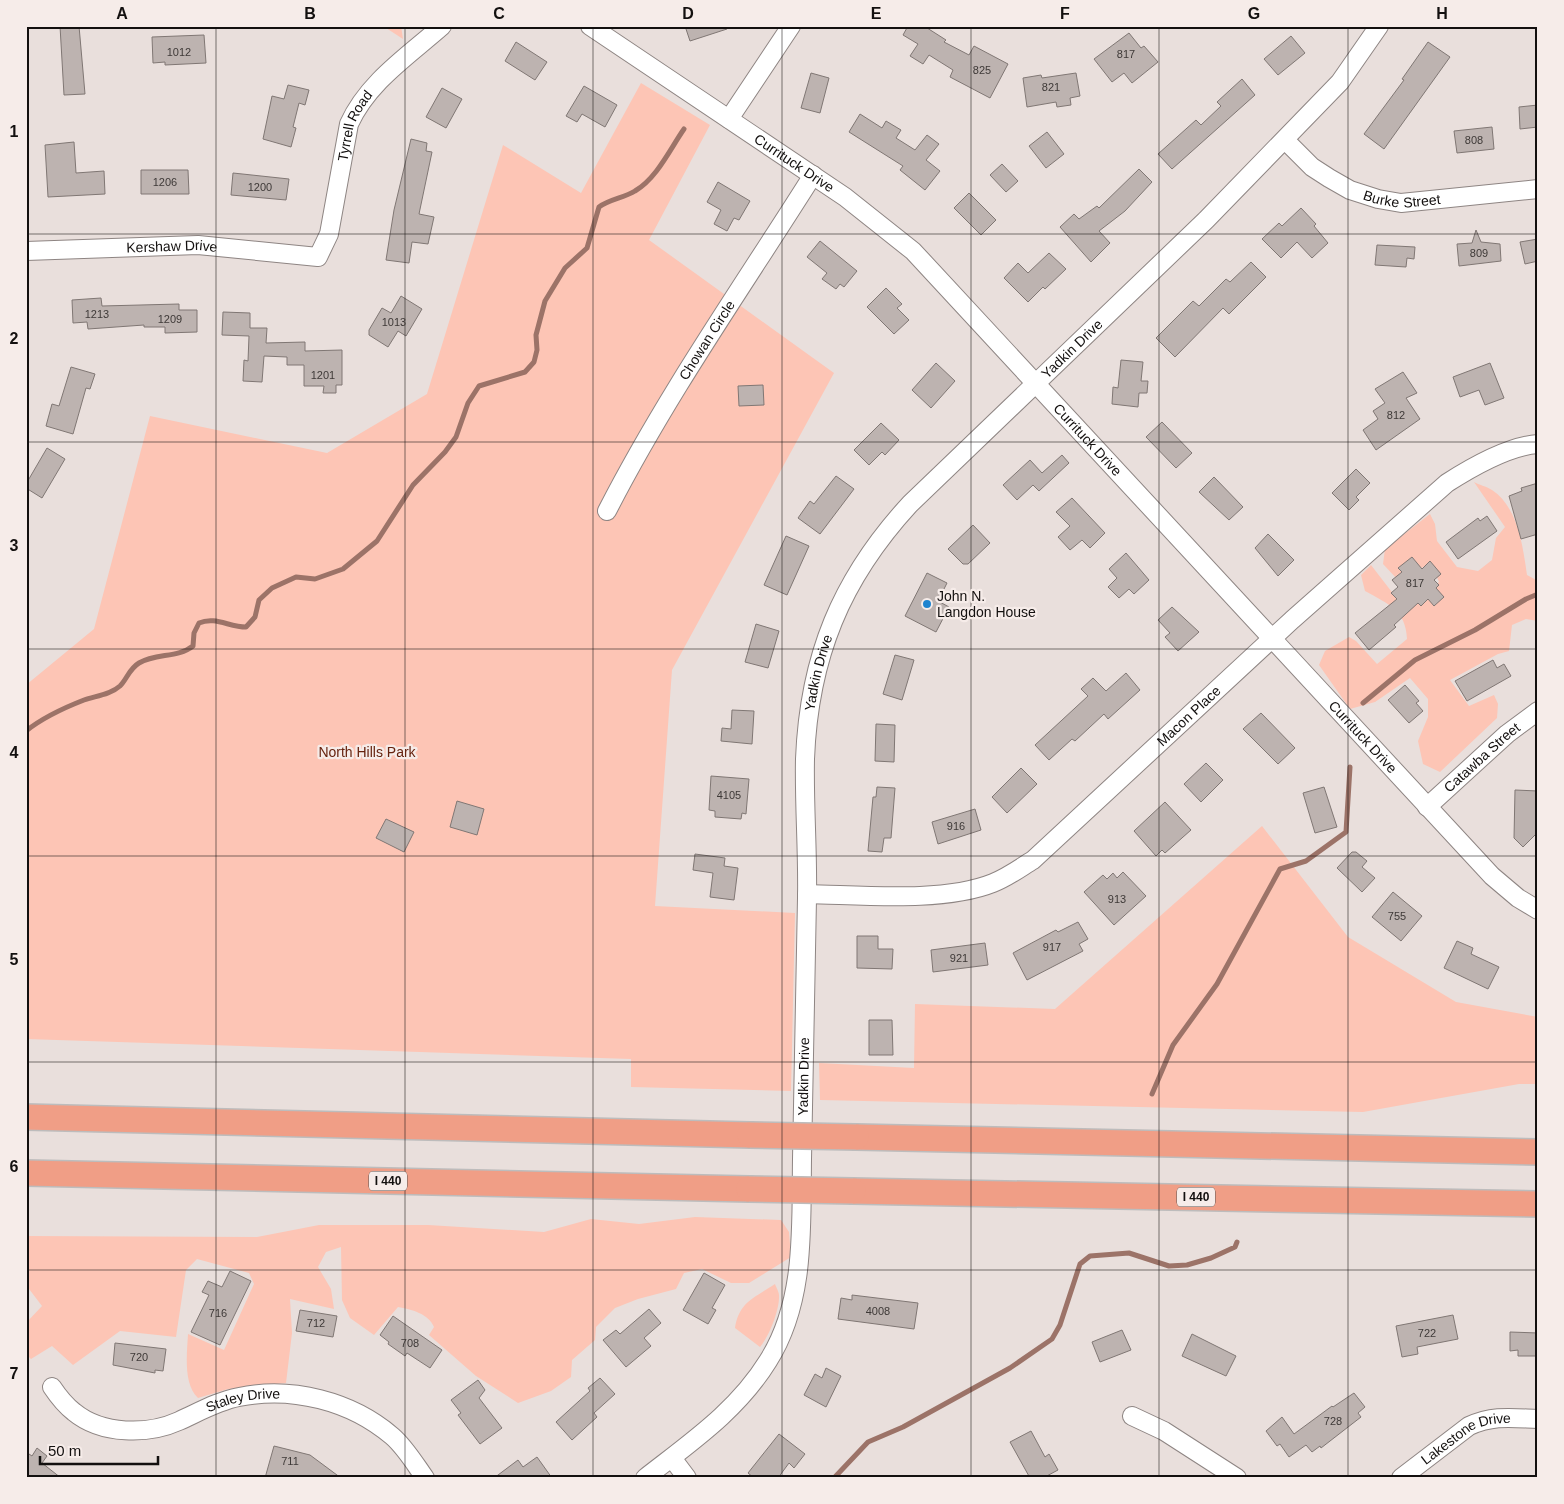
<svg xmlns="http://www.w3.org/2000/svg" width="1564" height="1504" font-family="Arial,sans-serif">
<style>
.green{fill:#fdc5b5}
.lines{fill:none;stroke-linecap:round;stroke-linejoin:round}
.stream{stroke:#9c7368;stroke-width:5}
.building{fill:#bdb3b0;stroke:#807774}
.minor-casing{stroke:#8e8583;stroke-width:20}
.highway-casing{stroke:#bdbcbc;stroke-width:28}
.minor{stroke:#fff;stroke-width:18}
.highway{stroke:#f09e86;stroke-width:25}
.highway-bridge-casing{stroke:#bdbcbc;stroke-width:28;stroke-linecap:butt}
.highway-bridge{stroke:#f09e86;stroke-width:25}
.grid{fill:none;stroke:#13100f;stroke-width:1;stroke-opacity:0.55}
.poi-dot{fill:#1f84cf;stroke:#f6ece9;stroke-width:2}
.labels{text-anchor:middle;stroke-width:4.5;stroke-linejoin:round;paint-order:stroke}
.number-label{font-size:11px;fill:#3e3937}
.shield{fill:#f6ece9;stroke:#575250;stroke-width:1}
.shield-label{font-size:12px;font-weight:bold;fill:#13100f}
.street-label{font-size:14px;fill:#13100f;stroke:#f6ece9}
.poi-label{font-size:14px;fill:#13100f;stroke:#f6ece9;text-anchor:start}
.park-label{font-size:14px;fill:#66230f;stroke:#f6ece9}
.neatline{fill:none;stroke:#13100f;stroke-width:2}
.grid-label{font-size:16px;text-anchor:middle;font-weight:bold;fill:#13100f}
</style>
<rect width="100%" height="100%" fill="#e9dfdc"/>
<!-- green -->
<g class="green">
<polygon points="383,26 401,26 403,39"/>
<polygon points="641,83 710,125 649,240 834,373 672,670 655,906 795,913 791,1091 631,1087 631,1059 26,1039 26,685 94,629 150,416 327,453 427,394 503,145 581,193"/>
<path d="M1474,482c5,3 12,4 18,8 26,17 31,57 35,85l11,6v40l-12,-2 -14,6 -3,26 -11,3 -48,26 19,26 25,-11 4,9 -1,14 -57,54 -17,-8 -5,-23 10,-24v-18l-18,-21 -35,24 -25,7 -31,-44 6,-14 24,-14 7,4 21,23 30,-25c-1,-29 -19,-35 -42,-48l-4,-16 10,-10 27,35 14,4 27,-22 -8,-19 -33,17 -15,-16 2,-15 45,-35 5,10 2,17 20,26 21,4 14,-11 4,-22 9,-11z"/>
<polygon points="1262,826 1348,937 1456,1002 1538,1017 1538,1084 1519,1084 1363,1112 820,1100 819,1063 914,1068 915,1004 1055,1009"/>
<path d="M695,1217l86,3 8,12 2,25 -42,26h-18l-29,-14 -18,4 -8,16 -38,10 -23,9 -19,19 -1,13 -23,20 -1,17 -20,14 -33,12 -42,-27 -47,-41 5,-8c-5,-13 -23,-18 -36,-20l-24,28 -24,-17 -8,-18 -1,-53 -15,5 -8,15 13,22 3,20 -44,-10 2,34 -6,50 -58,6 -30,9c-15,-14 -11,-45 -10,-64l36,16 30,-66 -5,-11 -52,-14 -11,11 -10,67 -56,-6 -47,34 -21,-19 -21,13 -5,-5v-31l16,-17 -16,-21v-49l231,1 62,-12h109l116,7 47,-13 48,5z"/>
<path d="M775,1284c1,3 4,8 4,11 1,14 -10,42 -19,52l-25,-19c4,-26 19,-30 40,-44z"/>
</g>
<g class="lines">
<!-- stream -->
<g class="stream">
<polyline points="1363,703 1415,660 1475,630 1526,599 1538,594"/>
<path d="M26,731c15,-12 40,-24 58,-31 11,-4 26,-5 36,-14 7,-7 9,-17 19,-23 17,-10 39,-5 54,-17l1,-13 5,-10c16,-7 30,4 47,4l9,-10 4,-17 13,-12 24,-11 19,2 28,-10 34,-28 36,-56 32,-33 11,-15 12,-34 11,-17 46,-14 9,-10 3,-12 -1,-15 9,-34 20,-33 22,-20 12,-41c11,-8 25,-9 36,-16 22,-13 35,-42 49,-62"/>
<polyline points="1152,1094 1173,1045 1217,984 1280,869 1306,861 1346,832 1350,767"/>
<polyline points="834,1478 868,1442 903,1427 1010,1368 1052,1339 1060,1325 1080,1264 1090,1256 1129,1253 1169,1266 1187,1265 1211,1258 1235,1247 1237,1242"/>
</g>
</g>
<!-- building -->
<g class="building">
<polygon points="60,26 79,26 85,94 64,95"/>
<polygon points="685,26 727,26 727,29 690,41"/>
<polygon points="908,26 924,26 946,40 944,42 969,55 974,46 1008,64 990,98 950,77 953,70 929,55 923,64 910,56 918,44 903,35"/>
<polygon points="1129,33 1141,48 1144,46 1158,62 1132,83 1124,73 1112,82 1094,59"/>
<polygon points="204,35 206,63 165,65 165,62 153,63 152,37"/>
<polygon points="1291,36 1305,53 1278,75 1264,59"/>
<polygon points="516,42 547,62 535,80 505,61"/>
<polygon points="1428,42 1450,57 1384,149 1364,134 1404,80 1402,79"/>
<polygon points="811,73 829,78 820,113 801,108"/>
<polygon points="1076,73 1080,96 1070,98 1071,105 1057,107 1056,102 1027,107 1023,78 1041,75 1042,78"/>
<polygon points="1242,79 1255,95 1172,169 1158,154 1196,120 1201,125 1221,106 1217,102"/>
<polygon points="288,85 309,90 305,105 299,103 293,127 296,128 291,147 263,139 272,96 284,99"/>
<polygon points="584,86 617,105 605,127 582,114 577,122 566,116"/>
<polygon points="442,88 462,99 446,128 426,117"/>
<polygon points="1538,105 1538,127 1520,129 1519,107"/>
<polygon points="860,114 882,128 886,121 901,130 896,138 915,150 927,135 939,144 926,160 940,171 925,190 900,170 903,166 849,132"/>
<polygon points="1492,127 1494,149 1457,153 1454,131"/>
<polygon points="1047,132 1064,154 1046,168 1029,146"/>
<polygon points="411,139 427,143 426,151 432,152 419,214 434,217 428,244 412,242 409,263 386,260 394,210"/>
<polygon points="74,142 76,173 104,171 105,194 48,197 45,145"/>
<polygon points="1002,164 1018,181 1006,192 990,175"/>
<polygon points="1139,169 1152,182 1125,211 1099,231 1110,243 1091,262 1060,227 1074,214 1079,219 1097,206 1099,208"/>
<polygon points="141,170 188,170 189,194 141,194"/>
<polygon points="233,173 289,179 286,200 231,195"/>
<polygon points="718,182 750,201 739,220 734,218 727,231 714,224 721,210 707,202"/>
<polygon points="969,193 996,220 981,235 954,208"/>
<polygon points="1301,208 1316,224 1314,226 1328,243 1312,258 1297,242 1281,258 1262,239 1279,223 1282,226"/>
<polygon points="1476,230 1481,242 1500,244 1501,261 1459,266 1457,244 1472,243"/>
<polygon points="1538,239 1538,261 1525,264 1520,242"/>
<polygon points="820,241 857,271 844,287 840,284 836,289 822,279 827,273 807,257"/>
<polygon points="1377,245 1415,247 1414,259 1407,258 1406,267 1375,265"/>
<polygon points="1049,253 1066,269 1045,289 1043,287 1028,302 1004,278 1018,263 1028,273"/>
<polygon points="1251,262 1266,277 1229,314 1223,308 1175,357 1156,338 1193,301 1199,306 1226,279 1230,282"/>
<polygon points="886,288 902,304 897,308 909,320 894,334 867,307"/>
<polygon points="401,296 422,309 406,336 398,331 388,347 369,335 369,330 382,308 391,313"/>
<polygon points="101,298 102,306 179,304 179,310 197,310 197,332 165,333 165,327 144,327 144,325 88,329 87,322 73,323 72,300"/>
<polygon points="223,312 250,313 250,328 267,328 266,343 305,342 305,351 342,350 342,385 336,385 336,393 323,393 324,386 304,386 304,365 287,365 287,357 264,356 262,382 243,381 244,360 248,361 249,336 222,335"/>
<polygon points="1121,360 1143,362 1141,381 1148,381 1147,393 1139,393 1138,407 1112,404 1113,387 1118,388"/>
<polygon points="936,363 955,381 931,408 912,390"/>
<polygon points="1490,363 1504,398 1485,405 1479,390 1460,397 1453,377"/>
<polygon points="71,367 95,374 90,389 86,388 73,434 46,426 52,404 59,406"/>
<polygon points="1403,372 1417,393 1406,398 1420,419 1376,450 1363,430 1378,419 1373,411 1385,403 1375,389"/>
<polygon points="763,385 764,405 739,406 738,386"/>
<polygon points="1162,422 1192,453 1176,468 1146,437"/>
<polygon points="881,423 899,440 885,455 882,452 869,465 854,450"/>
<polygon points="47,448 65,459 42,498 26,488 26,484"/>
<polygon points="1062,455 1069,463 1039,491 1033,485 1017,500 1003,485 1030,460 1042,473"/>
<polygon points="1356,469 1370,483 1356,497 1359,500 1349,510 1332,493"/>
<polygon points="836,476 854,489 820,534 798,518 810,501 814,504"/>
<polygon points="1214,477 1243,507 1229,520 1199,492"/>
<polygon points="1538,483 1538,534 1521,539 1509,496 1522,491 1521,488"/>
<polygon points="1072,498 1105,533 1090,548 1082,540 1070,550 1058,537 1070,526 1056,512"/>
<polygon points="1487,516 1497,531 1458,559 1446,542 1478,518 1480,521"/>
<polygon points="973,525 990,543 968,564 963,564 948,549"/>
<polygon points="1268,534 1294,560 1278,576 1255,548"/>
<polygon points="786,536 809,546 787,595 764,585"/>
<polygon points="1126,553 1149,580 1134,594 1129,589 1119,598 1108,587 1117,578 1109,569"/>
<polygon points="1412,557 1422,569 1430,561 1441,574 1434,580 1439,585 1436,588 1444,597 1434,606 1428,599 1421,606 1418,603 1394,625 1396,627 1369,650 1355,633 1397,599 1391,593 1398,587 1392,580 1402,572 1398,568"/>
<polygon points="927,573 947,583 938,601 949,607 936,632 905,616"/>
<polygon points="1172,607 1199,632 1178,651 1165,637 1170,633 1158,620"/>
<polygon points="756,624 779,631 768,668 745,662"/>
<polygon points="895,655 914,660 902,700 883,694"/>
<polygon points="1493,660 1497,668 1504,664 1511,676 1467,701 1455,681"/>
<polygon points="1126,673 1140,690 1108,719 1104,714 1075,741 1072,739 1049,760 1035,745 1088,696 1081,689 1093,678 1106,691"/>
<polygon points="1405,685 1419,701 1416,703 1423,711 1409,723 1388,700"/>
<polygon points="732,710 754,711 752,744 721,741 722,728 731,729"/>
<polygon points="1261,713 1295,748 1278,764 1243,729"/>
<polygon points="876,724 895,725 894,762 875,761"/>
<polygon points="1206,763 1223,780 1201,802 1184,784"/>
<polygon points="1021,768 1037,784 1007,813 992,797"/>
<polygon points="711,776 749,779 746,814 742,813 741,819 715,817 715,811 709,810"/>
<polygon points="877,787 895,788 891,838 884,838 882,852 868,851 873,797 876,797"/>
<polygon points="1324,787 1337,827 1315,833 1303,793"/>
<polygon points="1515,790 1538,791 1538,832 1523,847 1514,838"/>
<polygon points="457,801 484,809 477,835 450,827"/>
<polygon points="1165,802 1191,830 1165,853 1162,850 1156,856 1134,831"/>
<polygon points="975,809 981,830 938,844 932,822"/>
<polygon points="386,819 414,832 404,852 376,838"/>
<polygon points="1352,852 1356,852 1367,861 1362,867 1375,878 1362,892 1337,868"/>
<polygon points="695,854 725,858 724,866 738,868 734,900 710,897 713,873 693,870"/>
<polygon points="1123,872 1146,896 1114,925 1084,892 1103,875 1107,879 1113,873 1117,878"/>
<polygon points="1393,892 1422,916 1401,941 1372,917"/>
<polygon points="1078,922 1088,939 1079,944 1083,951 1027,980 1013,953 1056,930 1058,932"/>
<polygon points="857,936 878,936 878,949 893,949 892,969 857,968"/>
<polygon points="1457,941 1473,948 1471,954 1499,967 1488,989 1444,968"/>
<polygon points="985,943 988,965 933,972 931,950"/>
<polygon points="869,1020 892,1020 893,1055 869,1055"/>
<polygon points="230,1271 251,1281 220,1345 191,1332 209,1295 202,1292 208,1281 222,1287"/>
<polygon points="704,1273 725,1285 712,1308 716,1310 708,1324 683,1310"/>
<polygon points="852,1295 918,1303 914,1329 838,1319 841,1298 852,1300"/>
<polygon points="649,1309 661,1323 644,1338 651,1346 626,1367 603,1340 616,1330 620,1334"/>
<polygon points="300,1310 337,1316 333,1337 296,1331"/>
<polygon points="1453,1315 1458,1339 1417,1347 1418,1354 1402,1357 1396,1326"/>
<polygon points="393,1316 442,1350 430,1368 407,1353 405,1356 388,1344 389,1342 380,1335"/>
<polygon points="1122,1330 1131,1350 1100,1362 1092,1342"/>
<polygon points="1510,1332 1538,1333 1538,1356 1518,1356 1518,1350 1510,1351"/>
<polygon points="1192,1334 1236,1356 1226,1376 1182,1356"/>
<polygon points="115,1343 166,1349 163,1371 155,1370 155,1373 113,1365"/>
<polygon points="826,1368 841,1376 826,1407 804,1395 815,1374 822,1378"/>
<polygon points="600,1378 615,1394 594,1413 597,1417 572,1440 556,1422 590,1391 588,1388"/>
<polygon points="478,1380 485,1390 479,1398 502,1428 480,1444 458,1415 461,1413 451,1400"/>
<polygon points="1354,1393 1365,1407 1358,1413 1361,1417 1321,1448 1320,1446 1312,1452 1306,1445 1289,1457 1280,1444 1277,1446 1266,1431 1282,1417 1294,1434 1332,1406 1333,1407"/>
<polygon points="1031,1431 1045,1457 1049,1454 1058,1470 1043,1478 1030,1478 1010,1442"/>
<polygon points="779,1434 805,1454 794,1468 789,1463 778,1478 754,1478 748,1473"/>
<polygon points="274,1446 310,1455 341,1478 265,1478"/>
<polygon points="37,1448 47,1456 42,1463 61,1478 26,1478 26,1452 32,1456"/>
<polygon points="537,1457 552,1478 494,1478 518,1460 523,1467"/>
</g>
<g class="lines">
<defs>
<g id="minor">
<path id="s1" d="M590,26l255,171 68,54 579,625 26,22 20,12"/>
<polyline points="729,119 791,26"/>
<path id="s2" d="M1285,140l27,27 17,11 21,12 28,9 23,4 137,-14"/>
<path id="s3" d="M26,251l172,-6 120,12 11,-23 20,-110c19,-42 59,-68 93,-98"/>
<path id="s4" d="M607,511c60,-117 136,-225 206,-336"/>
<path id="s5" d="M1427,807l80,-73 31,-23"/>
<path id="s6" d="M807,894c55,1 136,9 186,-11 15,-6 27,-15 40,-23l259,-240 155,-137c25,-16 61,-37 91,-39"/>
<path id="s7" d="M52,1387c6,9 13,18 22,25 28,23 74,23 105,9 20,-9 39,-20 60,-24 53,-11 112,4 153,39 13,11 23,28 33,42"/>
<polyline points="1132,1416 1164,1431 1237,1478"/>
<polyline points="672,1458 687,1478"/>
<path id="s8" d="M645,1478c46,-36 92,-67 123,-117 38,-60 33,-134 34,-202 1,-87 4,-174 5,-261 1,-46 -3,-93 -2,-139 4,-102 36,-180 105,-255l296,-284 134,-138 39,-56"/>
<path id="s9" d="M1401,1478l68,-52c25,-11 42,-8 69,-7"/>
</g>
<g id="highway">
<polyline points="26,1117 750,1135"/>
<polyline points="856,1137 1538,1152"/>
<polyline points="26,1173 749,1189"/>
<polyline points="853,1191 1538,1204"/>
</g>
</defs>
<!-- minor casing -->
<use href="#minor" class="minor-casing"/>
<!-- highway casing -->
<use href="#highway" class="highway-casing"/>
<!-- minor -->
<use href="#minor" class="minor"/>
<!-- highway -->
<use href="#highway" class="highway"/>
<defs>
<g id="highway-bridge">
<polyline points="750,1135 856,1137"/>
<polyline points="749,1189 853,1191"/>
</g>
</defs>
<!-- highway-bridge casing -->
<use href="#highway-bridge" class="highway-bridge-casing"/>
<!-- highway-bridge -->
<use href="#highway-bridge" class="highway-bridge"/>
</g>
<!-- grid -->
<path class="grid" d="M216,26v1452M405,26v1452M593,26v1452M782,26v1452M971,26v1452M1159,26v1452M1348,26v1452M26,234h1512M26,442h1512M26,649h1512M26,856h1512M26,1062h1512M26,1270h1512"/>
<!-- markers -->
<circle class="poi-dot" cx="927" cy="604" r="5"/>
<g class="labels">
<!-- number labels -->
<g class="number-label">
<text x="179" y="56">1012</text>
<text x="1126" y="58">817</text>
<text x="982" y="74">825</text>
<text x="1051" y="91">821</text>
<text x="1474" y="144">808</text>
<text x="165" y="186">1206</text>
<text x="260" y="191">1200</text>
<text x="1479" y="257">809</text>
<text x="97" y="318">1213</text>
<text x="170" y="323">1209</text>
<text x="394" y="326">1013</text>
<text x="323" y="379">1201</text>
<text x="1396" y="419">812</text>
<text x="1415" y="587">817</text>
<text x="729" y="799">4105</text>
<text x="956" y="830">916</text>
<text x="1117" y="903">913</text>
<text x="1397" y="920">755</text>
<text x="1052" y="951">917</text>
<text x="959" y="962">921</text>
<text x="878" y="1315">4008</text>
<text x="218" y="1317">716</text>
<text x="316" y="1327">712</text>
<text x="1427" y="1337">722</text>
<text x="410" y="1347">708</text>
<text x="139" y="1361">720</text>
<text x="1333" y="1425">728</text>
<text x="290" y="1465">711</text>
</g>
<!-- shield labels -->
<g class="shield">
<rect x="369" y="1171.5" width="38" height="19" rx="4"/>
<rect x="1177" y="1187.5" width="38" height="19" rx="4"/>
</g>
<g class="shield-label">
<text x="388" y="1185">I 440</text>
<text x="1196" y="1201">I 440</text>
</g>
<!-- street labels -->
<g class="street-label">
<text dy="5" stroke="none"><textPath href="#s3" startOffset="430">Tyrrell Road</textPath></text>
<text dy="5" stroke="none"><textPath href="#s1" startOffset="246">Currituck Drive</textPath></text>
<text dy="5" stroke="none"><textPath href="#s2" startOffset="136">Burke Street</textPath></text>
<text dy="5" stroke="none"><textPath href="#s3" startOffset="146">Kershaw Drive</textPath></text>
<text dy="5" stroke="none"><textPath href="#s4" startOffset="198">Chowan Circle</textPath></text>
<text dy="5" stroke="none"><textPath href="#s8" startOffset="1285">Yadkin Drive</textPath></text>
<text dy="5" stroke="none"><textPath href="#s1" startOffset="651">Currituck Drive</textPath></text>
<text dy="5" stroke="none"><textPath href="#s8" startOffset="866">Yadkin Drive</textPath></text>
<text dy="5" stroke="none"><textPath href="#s6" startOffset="446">Macon Place</textPath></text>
<text dy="5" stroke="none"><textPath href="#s1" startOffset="1056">Currituck Drive</textPath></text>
<text dy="5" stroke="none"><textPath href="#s5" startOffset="74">Catawba Street</textPath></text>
<text dy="5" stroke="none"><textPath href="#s8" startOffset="461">Yadkin Drive</textPath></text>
<text dy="5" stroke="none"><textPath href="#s7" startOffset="212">Staley Drive</textPath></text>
<text dy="5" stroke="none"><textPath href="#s9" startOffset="78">Lakestone Drive</textPath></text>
</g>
<!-- poi labels -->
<g class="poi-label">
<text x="937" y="601">John N.<tspan x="937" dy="16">Langdon House</tspan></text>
</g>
<!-- park labels -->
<g class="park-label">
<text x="367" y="757">North Hills Park</text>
</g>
</g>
<!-- border -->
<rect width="1564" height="1504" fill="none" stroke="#f6ece9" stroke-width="55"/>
<!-- scale -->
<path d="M40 1456v8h118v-8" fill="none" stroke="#13100f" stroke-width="2.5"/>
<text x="48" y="1456" font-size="15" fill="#13100f" stroke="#f6ece9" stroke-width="4" paint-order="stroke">50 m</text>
<rect x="28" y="28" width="1508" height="1448" class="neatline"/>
<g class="grid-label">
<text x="122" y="19">A</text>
<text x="310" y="19">B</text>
<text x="499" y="19">C</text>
<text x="688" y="19">D</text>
<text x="876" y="19">E</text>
<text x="1065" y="19">F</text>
<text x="1254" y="19">G</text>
<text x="1442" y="19">H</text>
<text x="14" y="137">1</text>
<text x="14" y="344">2</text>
<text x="14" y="551">3</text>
<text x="14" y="758">4</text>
<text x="14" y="965">5</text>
<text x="14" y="1172">6</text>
<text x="14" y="1379">7</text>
</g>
</svg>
